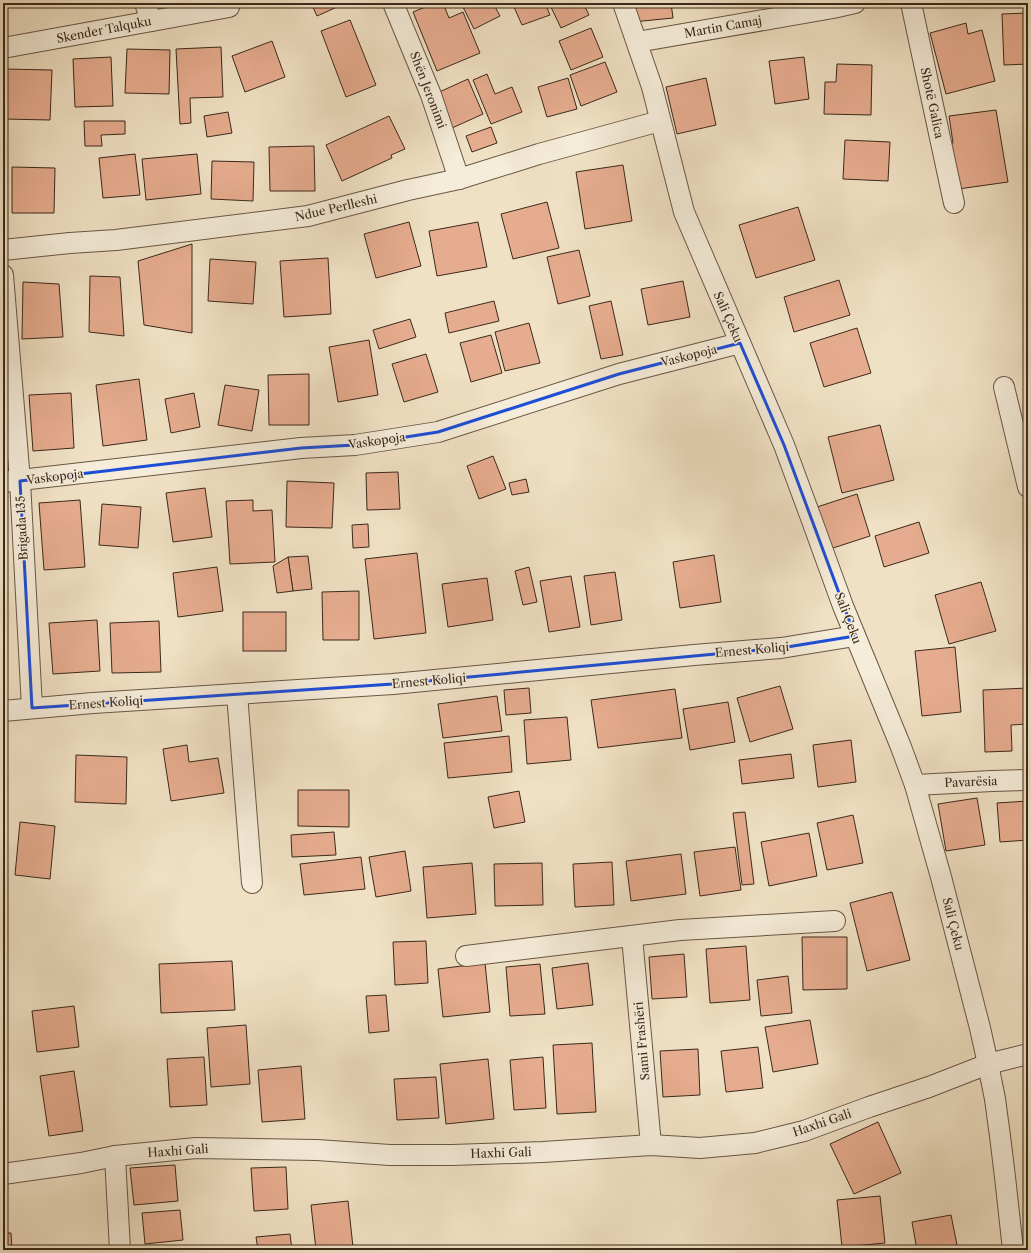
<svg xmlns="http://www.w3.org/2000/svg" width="1031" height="1253" font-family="'Libre Caslon Text',serif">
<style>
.building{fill:#e6ac8f;stroke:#3b291b}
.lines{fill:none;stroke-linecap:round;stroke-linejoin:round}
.minor-casing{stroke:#685745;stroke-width:22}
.minor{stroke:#f5ecd9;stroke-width:20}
.marked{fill:none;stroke:#1d4ed8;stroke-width:3;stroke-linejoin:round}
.labels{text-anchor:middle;stroke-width:3;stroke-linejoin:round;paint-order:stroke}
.street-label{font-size:12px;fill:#3b291b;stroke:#f5ecd9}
</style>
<rect width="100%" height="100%" fill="#f0e1c4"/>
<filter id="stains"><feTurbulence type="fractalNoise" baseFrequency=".005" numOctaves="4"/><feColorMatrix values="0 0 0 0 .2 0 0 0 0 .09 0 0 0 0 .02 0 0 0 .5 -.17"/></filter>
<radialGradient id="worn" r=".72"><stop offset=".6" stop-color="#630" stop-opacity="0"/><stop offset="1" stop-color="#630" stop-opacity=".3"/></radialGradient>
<!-- building -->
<g class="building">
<polygon points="311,3 346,3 317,16"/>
<polygon points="435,3 443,3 449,18 463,12 480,53 437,71 413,12"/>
<polygon points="461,3 493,3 500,16 474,29"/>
<polygon points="524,3 545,3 550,15 522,25 514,7"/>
<polygon points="549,3 583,3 589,15 561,28"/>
<polygon points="631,3 671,3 673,18 633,22"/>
<polygon points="1028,13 1028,64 1004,65 1002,14"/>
<polygon points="350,20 376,85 346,97 321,31"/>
<polygon points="966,23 968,34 982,30 995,81 946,94 930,33"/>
<polygon points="591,28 603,57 571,70 559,41"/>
<polygon points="272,41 285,77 245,92 232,56"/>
<polygon points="221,47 223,97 190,98 191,123 180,124 176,49"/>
<polygon points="127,49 170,50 169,94 125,93"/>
<polygon points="111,57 113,106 75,107 73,59"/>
<polygon points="804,57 809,99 775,104 769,61"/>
<polygon points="605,62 617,92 581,106 570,75"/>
<polygon points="837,64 872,65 871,115 824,114 825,82 836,82"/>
<polygon points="4,69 52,70 50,120 3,119"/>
<polygon points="487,74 495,94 512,87 522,112 491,124 473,80"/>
<polygon points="568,78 577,109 547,117 538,87"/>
<polygon points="706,78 716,125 677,134 666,87"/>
<polygon points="468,79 483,114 452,128 437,93"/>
<polygon points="996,110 1008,182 951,190 934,146 953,143 949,116"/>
<polygon points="228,112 232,133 207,137 204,116"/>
<polygon points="389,116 405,149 391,155 392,158 342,181 326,145"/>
<polygon points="84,121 125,121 125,134 101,135 102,146 85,146"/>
<polygon points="491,127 497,143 472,152 466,136"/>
<polygon points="845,140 890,142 888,181 843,179"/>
<polygon points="314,146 315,191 270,191 269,147"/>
<polygon points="135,154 140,195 103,198 99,158"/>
<polygon points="197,154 201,194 146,200 142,159"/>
<polygon points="212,161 254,162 253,201 211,199"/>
<polygon points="623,165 632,221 585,229 576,172"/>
<polygon points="12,167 55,168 54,213 12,213"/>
<polygon points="547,202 559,248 513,259 501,214"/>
<polygon points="798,207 815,260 756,278 739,225"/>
<polygon points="409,222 421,266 376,278 364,234"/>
<polygon points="478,222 487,267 437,276 429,231"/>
<polygon points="192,244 192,333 144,325 138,261"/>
<polygon points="579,250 590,296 558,304 547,257"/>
<polygon points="328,258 331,314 284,317 280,261"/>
<polygon points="210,259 256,262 253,304 208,301"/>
<polygon points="90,276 120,277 124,336 89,332"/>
<polygon points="839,280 850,315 794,332 784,297"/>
<polygon points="683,281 690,317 648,325 641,289"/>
<polygon points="23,282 59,284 63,337 22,339"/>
<polygon points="494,301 499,321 449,333 445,313"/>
<polygon points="611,301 623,355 601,359 589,306"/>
<polygon points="410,319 416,337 379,349 373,330"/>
<polygon points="529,323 540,363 505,371 495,332"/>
<polygon points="857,328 871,373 824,387 810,343"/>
<polygon points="491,335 502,373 471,382 460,343"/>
<polygon points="369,340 378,395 338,402 329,347"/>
<polygon points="426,354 438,392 404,402 392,364"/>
<polygon points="309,374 309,425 269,425 268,375"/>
<polygon points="139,379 147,440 103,446 96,385"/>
<polygon points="225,385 259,390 252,431 218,425"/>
<polygon points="71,393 74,448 33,451 29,395"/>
<polygon points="194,393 200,427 171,433 165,399"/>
<polygon points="880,425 894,480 842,493 828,437"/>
<polygon points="493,456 506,489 479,499 467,466"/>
<polygon points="398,472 400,509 367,510 366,473"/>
<polygon points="526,479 529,492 512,495 509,483"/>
<polygon points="287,481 334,483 332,528 286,527"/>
<polygon points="205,488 212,537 173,542 166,493"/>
<polygon points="857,494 870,536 830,549 817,507"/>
<polygon points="80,500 85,567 44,570 39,503"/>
<polygon points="253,500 253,511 272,510 275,562 230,564 226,501"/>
<polygon points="102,504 141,507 138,548 99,545"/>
<polygon points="919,522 929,553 884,567 875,536"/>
<polygon points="368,524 369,547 353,548 352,525"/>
<polygon points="417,553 426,633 374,639 365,559"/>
<polygon points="714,555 721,602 680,608 673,562"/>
<polygon points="308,556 312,589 293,591 288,557"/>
<polygon points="288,557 293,591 277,593 273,566"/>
<polygon points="217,567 223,611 178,617 173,573"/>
<polygon points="529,567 537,602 523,605 515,571"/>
<polygon points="615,572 622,620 591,625 584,576"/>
<polygon points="571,576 580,627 549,632 540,581"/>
<polygon points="487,578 493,620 448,627 442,584"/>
<polygon points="981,582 996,631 949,644 935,595"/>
<polygon points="359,591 359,640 323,640 322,592"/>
<rect x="243" y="612" width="43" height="39"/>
<polygon points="97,620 100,671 53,674 49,623"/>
<polygon points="159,621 161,672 112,673 110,623"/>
<polygon points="955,647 961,712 922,716 915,651"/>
<polygon points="780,686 793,729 750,742 737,698"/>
<polygon points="529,688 531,713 506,715 504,690"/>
<polygon points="1028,688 1028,724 1011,725 1012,751 985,752 983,690"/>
<polygon points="675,689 682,738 598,748 591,700"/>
<polygon points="497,696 502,731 443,738 438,704"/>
<polygon points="728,702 735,742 690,750 683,709"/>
<polygon points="567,717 571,760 527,764 524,720"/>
<polygon points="509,736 512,772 448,778 444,743"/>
<polygon points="851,740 856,782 818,787 813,745"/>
<polygon points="187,745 189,762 218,758 224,793 171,801 163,749"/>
<polygon points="791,754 794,778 742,784 739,760"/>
<polygon points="76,755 127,757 126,804 75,802"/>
<polygon points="298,790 349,790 349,827 298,826"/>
<polygon points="519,791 525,822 494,828 488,797"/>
<polygon points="977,798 985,845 946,851 938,804"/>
<polygon points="1028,801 1028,840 1000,842 997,803"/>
<polygon points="745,812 754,884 742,885 733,813"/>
<polygon points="853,815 863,863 827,870 817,823"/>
<polygon points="20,822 55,826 50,879 15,875"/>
<polygon points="334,832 336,855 292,857 291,835"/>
<polygon points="809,833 817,876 769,886 761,842"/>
<polygon points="735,847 741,890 700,896 694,852"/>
<polygon points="405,851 411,891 376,897 369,857"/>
<polygon points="681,854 686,894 631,901 626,861"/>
<polygon points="361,857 365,889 304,895 300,864"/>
<polygon points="612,862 614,905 575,907 573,864"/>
<polygon points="472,863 476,914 427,918 423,867"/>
<polygon points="542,863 543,905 495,906 494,864"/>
<polygon points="892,892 910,960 867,971 850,903"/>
<polygon points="802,937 847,937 847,989 803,990"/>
<polygon points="426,941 428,983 395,985 393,942"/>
<polygon points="746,946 750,1000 710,1003 706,949"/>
<polygon points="684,954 687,997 652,999 649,957"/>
<polygon points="232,961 235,1010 161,1013 159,964"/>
<polygon points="485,963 490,1012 443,1017 438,969"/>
<polygon points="588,963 593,1005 557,1009 552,968"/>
<polygon points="540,964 545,1014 510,1016 506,967"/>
<polygon points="788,976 792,1013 761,1016 757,980"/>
<polygon points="386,995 389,1031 369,1033 366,996"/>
<polygon points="74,1006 79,1047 37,1052 32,1011"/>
<polygon points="810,1020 818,1064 773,1072 765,1027"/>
<polygon points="3,1021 5,1021 6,1074 3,1074"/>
<polygon points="246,1025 250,1084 211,1087 207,1028"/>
<polygon points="592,1043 596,1112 557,1114 553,1045"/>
<polygon points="758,1047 763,1088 726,1092 721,1051"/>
<polygon points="698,1049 700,1095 663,1097 660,1051"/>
<polygon points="204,1057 207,1105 170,1107 167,1059"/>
<polygon points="543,1057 546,1108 514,1110 510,1060"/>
<polygon points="488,1059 494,1119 446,1124 440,1064"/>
<polygon points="301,1066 305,1119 262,1122 258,1070"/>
<polygon points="74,1071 83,1131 49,1136 40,1076"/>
<polygon points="436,1077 439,1118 397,1120 394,1079"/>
<polygon points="1024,1083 1028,1083 1028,1121 1026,1121"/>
<polygon points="878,1122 901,1173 854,1194 830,1144"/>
<polygon points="175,1165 178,1201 134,1205 130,1168"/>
<polygon points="286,1167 288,1209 254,1211 251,1168"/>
<polygon points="880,1196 885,1243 842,1247 837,1200"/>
<polygon points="348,1201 353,1247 316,1250 311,1205"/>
<polygon points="180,1210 183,1240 145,1244 142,1213"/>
<polygon points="951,1215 958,1250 917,1250 912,1222"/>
<polygon points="3,1233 11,1233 12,1250 3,1250"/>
<polygon points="290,1234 292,1250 258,1250 256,1237"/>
</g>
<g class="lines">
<defs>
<g id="minor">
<polyline points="145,3 151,21"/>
<polyline points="393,3 431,95 459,179"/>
<polyline points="623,3 652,87 684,212 784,445 811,518 843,606 901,747 915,785 941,877 980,1028 988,1064 995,1099 1000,1136 1005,1177 1013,1250"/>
<polyline points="911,3 954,203"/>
<polyline points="637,42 833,8 855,3"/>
<polyline points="3,48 229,7"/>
<polyline points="3,250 70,243 116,240 308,216 408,190 459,179 539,154 660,121"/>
<polyline points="3,275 20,481 32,708"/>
<polyline points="1004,387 1028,487"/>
<polyline points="3,482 301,448 355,445 438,432 619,374 740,343"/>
<polyline points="237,694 252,883"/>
<polyline points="3,711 93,703 393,684 694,655 781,648 855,636"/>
<polyline points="915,785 992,781 1028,780"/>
<polyline points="632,937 651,1145"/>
<polyline points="466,956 680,930 835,921"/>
<polyline points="115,1156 120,1250"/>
<polyline points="3,1174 81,1163 115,1156 196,1148 317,1150 390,1155 452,1155 543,1152 651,1145 700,1148 755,1143 804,1131 869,1107 929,1087 988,1064 1028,1054"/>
</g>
</defs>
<!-- minor casing -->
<use href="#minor" class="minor-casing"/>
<!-- minor -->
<use href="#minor" class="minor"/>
</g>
<!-- marked area -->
<path class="marked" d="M740,343l44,102 71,191 -74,12 -388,36 -361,24 -12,-227 281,-33 54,-3 83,-13 181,-58z"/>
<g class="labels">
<!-- street labels -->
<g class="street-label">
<text transform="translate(723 27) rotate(-10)" y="4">Martin Camaj</text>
<text transform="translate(104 30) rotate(-11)" y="4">Skender Talquku</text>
<text transform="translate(428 90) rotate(69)" y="4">Shën Jeronimi</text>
<text transform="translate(932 103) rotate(78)" y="4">Shotë Galica</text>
<text transform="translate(336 208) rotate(-13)" y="4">Ndue Perlleshi</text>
<text transform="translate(728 317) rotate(66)" y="4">Sali Çeku</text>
<text transform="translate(689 356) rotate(-14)" y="4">Vaskopoja</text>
<text transform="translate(377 441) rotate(-8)" y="4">Vaskopoja</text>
<text transform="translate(55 477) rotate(-7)" y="4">Vaskopoja</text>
<text transform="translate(22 528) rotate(-93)" y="4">Brigada 135</text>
<text transform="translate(848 618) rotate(69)" y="4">Sali Çeku</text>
<text transform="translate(752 650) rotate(-5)" y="4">Ernest Koliqi</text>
<text transform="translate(429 681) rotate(-5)" y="4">Ernest Koliqi</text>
<text transform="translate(106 703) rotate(-4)" y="4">Ernest Koliqi</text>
<text transform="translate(971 782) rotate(-2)" y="4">Pavarësia</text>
<text transform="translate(953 924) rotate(76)" y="4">Sali Çeku</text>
<text transform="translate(642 1041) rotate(-95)" y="4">Sami Frashëri</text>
<text transform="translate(822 1123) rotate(-19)" y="4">Haxhi Gali</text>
<text transform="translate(178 1151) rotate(-4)" y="4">Haxhi Gali</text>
<text transform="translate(501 1153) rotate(-2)" y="4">Haxhi Gali</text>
</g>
</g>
<!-- margin -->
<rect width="1031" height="1253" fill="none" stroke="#f0e1c4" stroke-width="16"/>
<rect x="4" y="4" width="1023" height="1245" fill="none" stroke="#3b291b" stroke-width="2"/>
<rect x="8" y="8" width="1015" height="1237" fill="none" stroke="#3b291b"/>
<rect width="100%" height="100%" filter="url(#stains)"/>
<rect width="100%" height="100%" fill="url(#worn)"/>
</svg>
